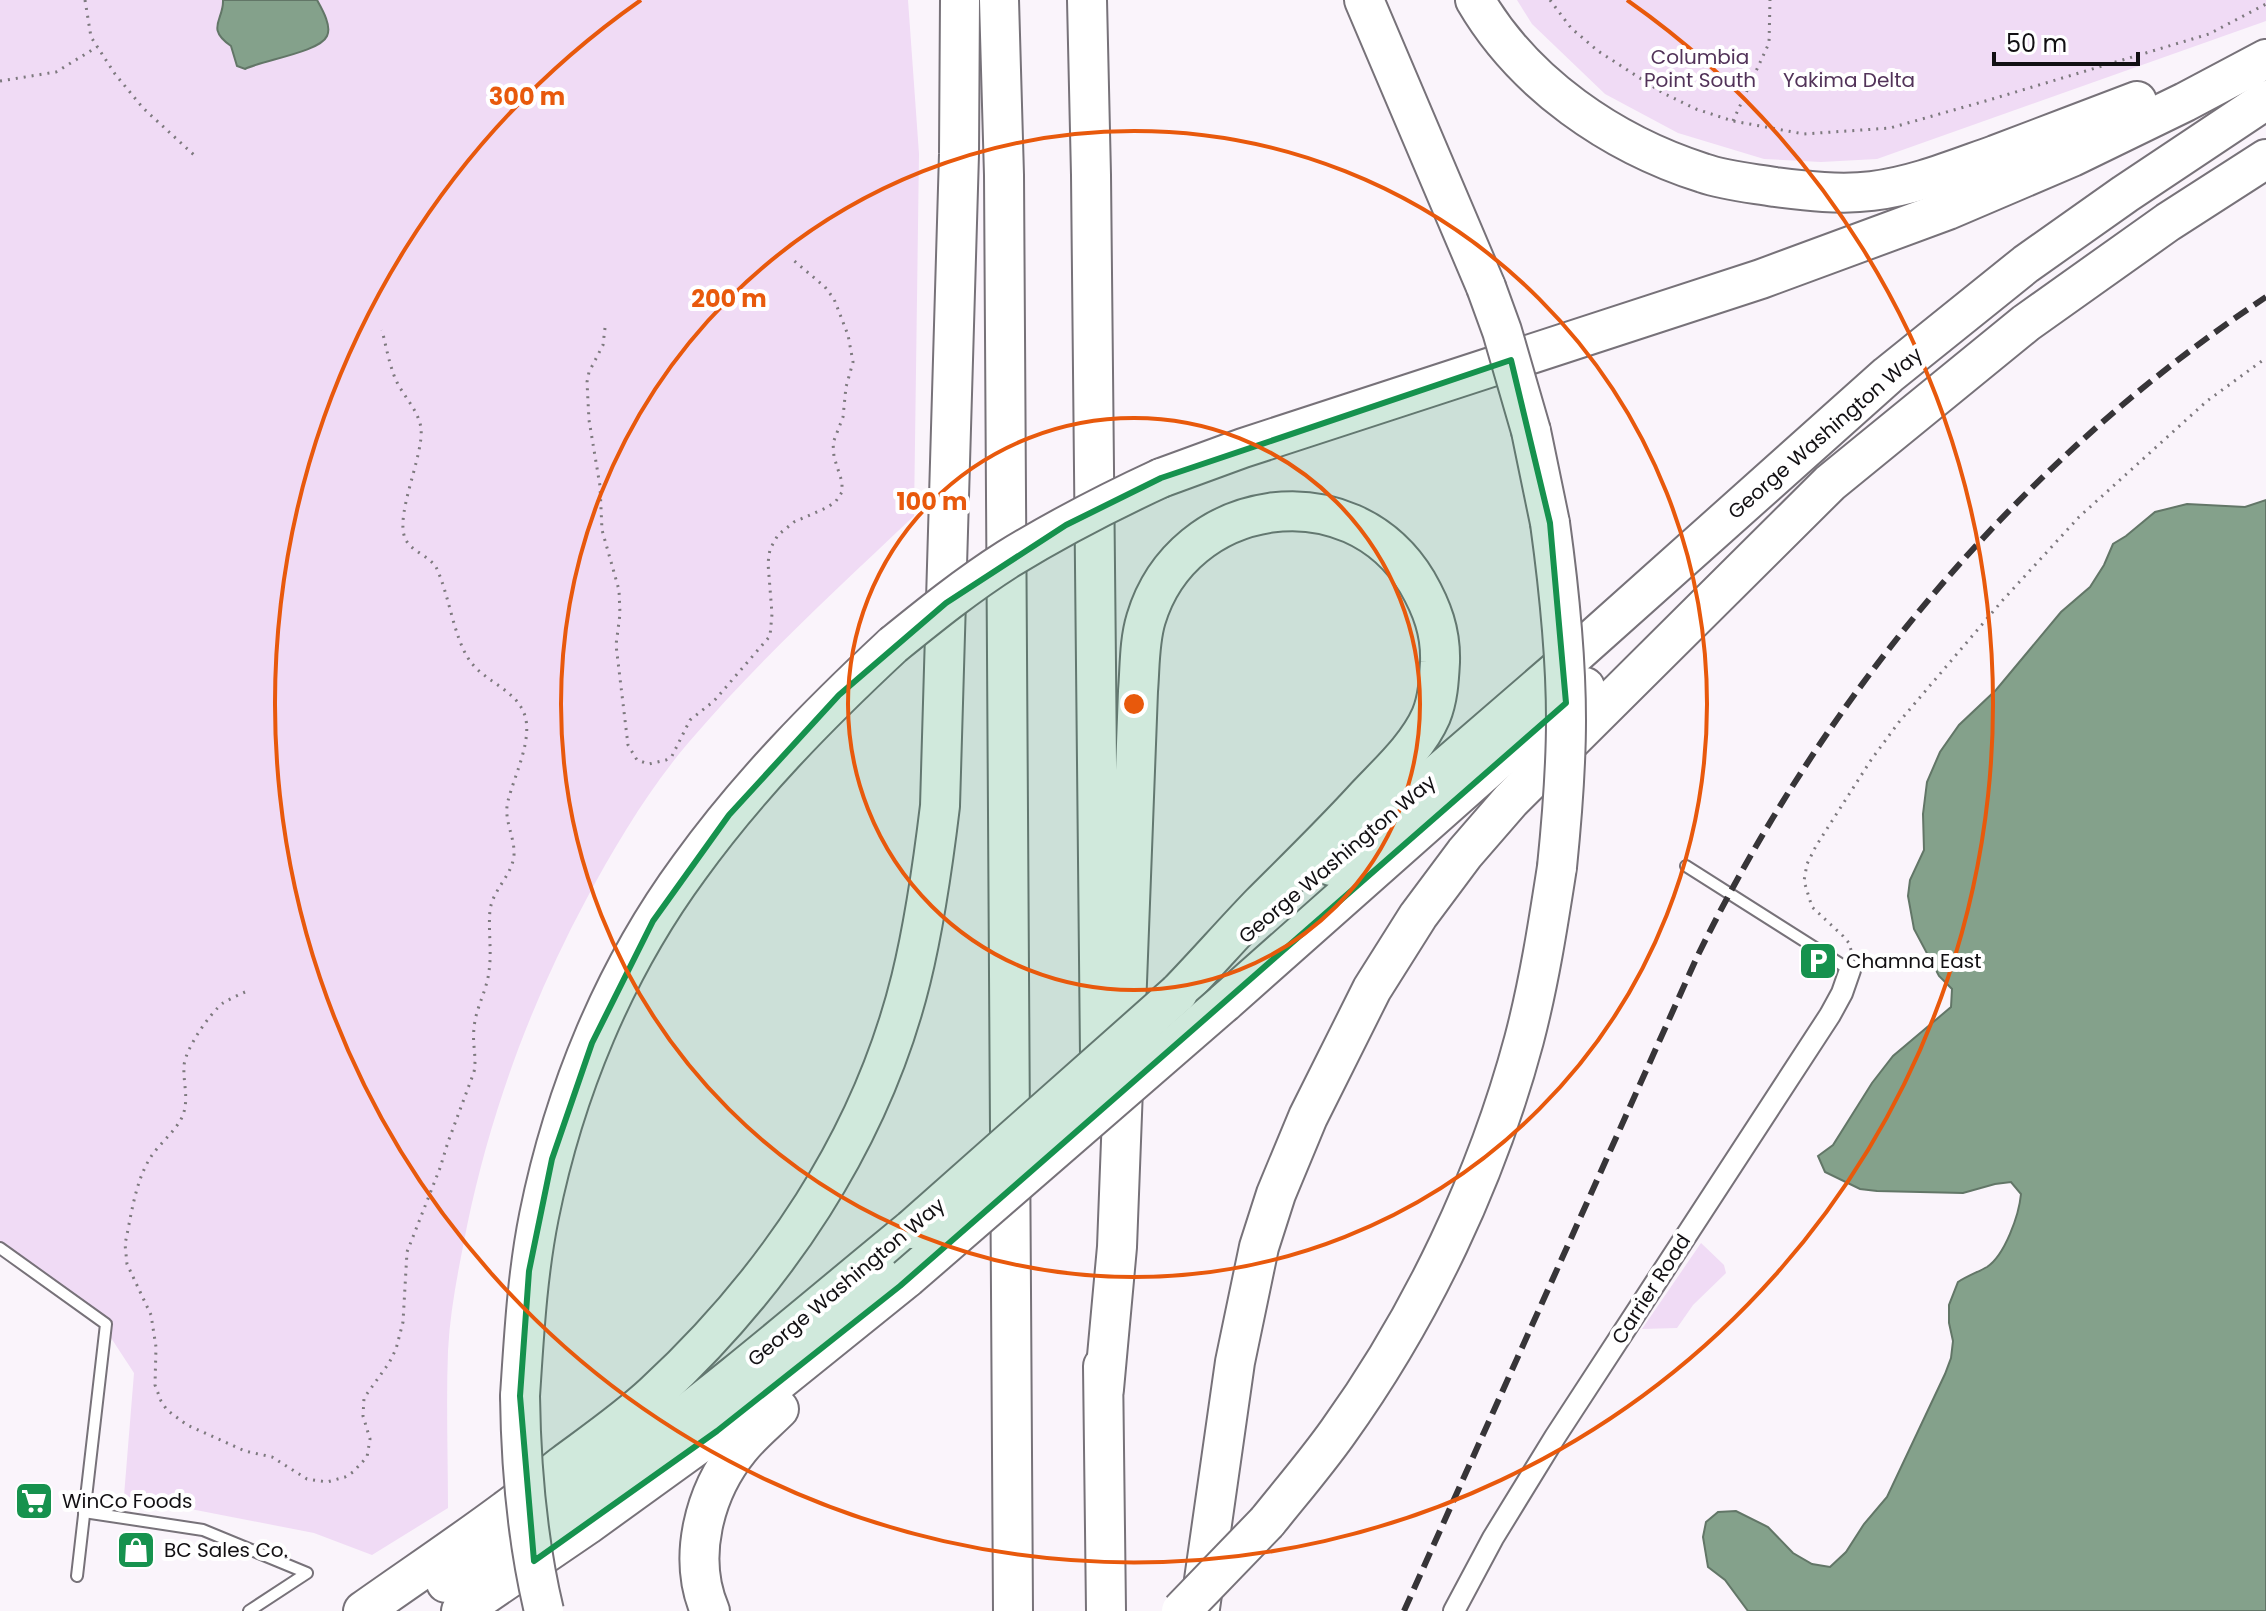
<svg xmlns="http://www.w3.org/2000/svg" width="2266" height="1611" font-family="Poppins,sans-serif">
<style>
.green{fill:#f0dbf5}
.water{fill:#84a18b;stroke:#627667;stroke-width:2}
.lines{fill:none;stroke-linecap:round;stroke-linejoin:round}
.lane-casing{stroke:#777279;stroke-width:14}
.street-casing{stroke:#777279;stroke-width:24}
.highway-casing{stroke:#777279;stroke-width:42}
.path{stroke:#7d797e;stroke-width:3;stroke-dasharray:2 6;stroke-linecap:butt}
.lane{stroke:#fff;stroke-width:10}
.street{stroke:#fff;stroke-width:20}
.highway{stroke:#fff;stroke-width:38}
.rail{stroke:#373538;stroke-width:6;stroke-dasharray:16 8;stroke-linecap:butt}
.highway-bridge-casing{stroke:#777279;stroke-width:42;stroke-linecap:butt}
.highway-bridge{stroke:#fff;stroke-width:38}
.marked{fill:#16924e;fill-opacity:0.2;stroke:#16924e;stroke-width:6;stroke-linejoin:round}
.ring{fill:none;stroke:#e8590c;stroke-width:4}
.labels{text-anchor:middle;stroke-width:8;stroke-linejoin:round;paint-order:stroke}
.park-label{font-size:20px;fill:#523359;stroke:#fff}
.street-label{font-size:20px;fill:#121013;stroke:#fff}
.poi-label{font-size:20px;fill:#121013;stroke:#fff;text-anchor:start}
.centre{fill:#e8590c;stroke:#fff;stroke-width:4}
.ring-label{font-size:24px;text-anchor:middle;font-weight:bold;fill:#e8590c;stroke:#fff;stroke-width:8;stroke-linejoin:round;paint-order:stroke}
</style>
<rect width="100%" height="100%" fill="#faf4fb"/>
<!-- green -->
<g class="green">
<path d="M0,0h908l11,154 -5,362c-77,73 -156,145 -225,226 -40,47 -73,102 -102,156 -56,104 -96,213 -120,328 -8,41 -17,83 -19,125 -2,52 0,105 0,157l-76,47 -58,-22 -190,-37 10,-123 -34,-52 -100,-72z"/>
<polygon points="1517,0 2266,0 2266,21 1877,159 1821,162 1764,159 1678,133 1605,94 1532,24"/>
<polygon points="1701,1243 1724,1265 1726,1273 1693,1305 1677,1328 1642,1329"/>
</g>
<!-- water -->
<g class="water">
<path d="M223,0h94c5,9 15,26 10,36 -7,16 -64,24 -82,33l-8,-3 -6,-20c-26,-18 -7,-26 -8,-46z"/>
<path d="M2266,500v1111h-518l-23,-31 -17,-13 -5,-30 3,-15 12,-10 18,-1 32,16 25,26 19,11 18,3 16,-15 18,-28 23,-27 58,-123 6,-16 2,-17 -4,-18v-18l9,-23c9,-6 20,-10 29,-15 18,-12 32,-52 34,-73l-10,-12 -16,2 -32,9 -86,-2 -17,-2 -35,-17 -7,-16 15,-11 39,-62 21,-27 58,-49 1,-18 -13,-13 -25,-47 -6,-33 2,-16 14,-30 -1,-36 4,-32 13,-30 19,-27 37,-35 65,-78 29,-25 14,-22 9,-21 13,-8 29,-24 32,-8 58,3z"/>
</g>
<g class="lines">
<defs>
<g id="lane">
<polyline points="1686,866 1850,970"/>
<polyline points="0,1248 106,1324 77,1576"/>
<polyline points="84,1512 203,1530 307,1573 249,1611"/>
</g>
<polyline id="street" points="1454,1611 1493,1538 1555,1437 1830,1015 1842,993 1850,970"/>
<g id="highway">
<polyline points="999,0 1004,175 1013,1611"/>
<polyline points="1087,0 1091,175 1100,1056"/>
<polyline points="1364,0 1486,287"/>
<path d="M1475,0c49,84 137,144 228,173 23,8 48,10 72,14 31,4 66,8 97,4 42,-5 83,-22 123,-36 47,-18 95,-36 142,-54"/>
<polyline points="1531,431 1550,523"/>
<polyline points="1161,478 1243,448 1761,279 1948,210 2072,157 2185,102 2266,59"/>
<polyline points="1331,866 1560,668 1888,375 2026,264 2125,194 2266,100"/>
<polyline points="1224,1003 1498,760 1585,687"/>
<polyline points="1103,1366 1106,1611"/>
<path d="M1104,1389l13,-142 21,-556c2,-24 1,-49 8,-72 37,-123 204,-148 271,-37 15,26 24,50 23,80 -1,18 -2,37 -9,54 -14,32 -45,59 -68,84 -33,36 -68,70 -102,104 -28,29 -55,60 -83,89"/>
<path d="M520,1396c4,-60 7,-120 19,-180 25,-124 75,-246 150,-348 59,-82 130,-154 204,-223"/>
<path d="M1267,1522c24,-30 49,-59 71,-90 84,-117 149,-254 186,-392 15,-57 24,-115 33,-173"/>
<path d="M446,1583c63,-41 125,-83 186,-128 96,-71 187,-150 280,-226"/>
<polyline points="1200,1608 1235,1362 1259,1247 1276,1194 1308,1117 1372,989 1418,916 1465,853 1511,800 1830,483 2026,323 2168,222 2266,159"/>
<path d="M363,1611c48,-34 96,-66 143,-101 20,-14 38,-30 57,-45 31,-23 63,-45 91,-71 121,-112 217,-253 257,-415 14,-57 22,-115 29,-173l19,-652 1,-154"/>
<polyline points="461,1611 587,1525 717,1431 907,1278"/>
<path d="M710,1611c-23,-53 -6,-119 30,-163 11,-14 26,-26 39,-39"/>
</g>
</defs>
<!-- lane casing -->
<use href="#lane" class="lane-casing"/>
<!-- street casing -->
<use href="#street" class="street-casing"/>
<!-- highway casing -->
<use href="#highway" class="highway-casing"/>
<!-- path -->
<g class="path">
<polyline points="85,0 91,37 115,74 143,108 194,155"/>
<polyline points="1550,0 1571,28 1598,51 1663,93 1696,109 1733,121 1804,134 1890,128 1989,100 2209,34 2266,4"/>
<polyline points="0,81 56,72 97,47"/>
<polyline points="1733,121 1769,43 1770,0"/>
<polyline points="605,328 603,345 589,372 587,382 589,420 600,486 602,530 619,590 620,614 616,645 628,745 637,760 649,764 666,760 672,756 690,720 714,701 770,636 772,614 768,563 770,549 778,535 794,522 828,507 836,501 842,492 842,482 834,457 833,443 843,417 846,387 853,362 848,335 834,299 825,287 792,259"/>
<polyline points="1851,950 1849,943 1843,936 1812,907 1804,881 1807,864 1816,846 1871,760 1899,722 2002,601 2079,517 2207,401 2266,358"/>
<path d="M245,992c-7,3 -15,7 -22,11 -13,10 -38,46 -39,63 -1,17 5,32 -1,49 -7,17 -25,29 -34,45 -14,23 -18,57 -24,84l2,20 24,51 5,32 -1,38 6,16 6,9 20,15 58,26 27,6 35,22 20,3 18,-5 8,-5 14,-15 3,-18 -7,-23 1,-18 25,-35 7,-14 7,-27 4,-70 33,-84 8,-26 26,-70c3,-15 -2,-28 0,-43 1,-20 13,-38 15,-58 3,-20 -1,-41 1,-61 3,-21 22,-34 24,-55 1,-19 -11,-35 -6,-54 6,-25 26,-63 16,-88 -10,-25 -42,-32 -56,-55 -15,-24 -19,-64 -32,-91 -8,-12 -26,-16 -31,-29 -10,-24 19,-83 16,-110 -3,-19 -19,-33 -26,-50 -6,-15 -9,-32 -13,-48"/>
</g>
<!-- lane -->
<use href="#lane" class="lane"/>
<!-- street -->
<use href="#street" class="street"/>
<!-- highway -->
<use href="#highway" class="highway"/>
<!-- rail -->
<path class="rail" d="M1404,1611l293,-654c129,-264 323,-497 569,-660"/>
<defs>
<g id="highway-bridge">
<polyline points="1486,287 1502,331 1531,431"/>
<path d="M1550,523c9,65 16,131 16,197 0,49 -4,98 -9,147"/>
<path d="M893,645c37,-30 74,-60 115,-86 49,-30 101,-57 153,-81"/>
<polyline points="912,1229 1178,993"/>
<polyline points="907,1278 1224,1003"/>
<path d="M520,1396c1,73 7,144 24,215"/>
<polyline points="1181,1611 1267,1522"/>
</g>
</defs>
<!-- highway-bridge casing -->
<use href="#highway-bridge" class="highway-bridge-casing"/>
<!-- highway-bridge -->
<use href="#highway-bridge" class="highway-bridge"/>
</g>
<!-- marked area -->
<path class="marked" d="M1511,360l39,163 16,180 -666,583 -183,145 -183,130 -14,-165 9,-125 23,-112 40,-116 61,-122 76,-106 110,-120 107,-92 120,-78 95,-47z"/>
<!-- distance rings -->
<g class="ring">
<circle cx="1134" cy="704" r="286"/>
<circle cx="1134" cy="704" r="573"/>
<path d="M1627 0A859 859 0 1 1 641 0"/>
</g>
<!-- icons -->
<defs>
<symbol id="parking-square" viewBox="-11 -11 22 22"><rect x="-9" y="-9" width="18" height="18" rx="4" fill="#16924e" stroke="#fff"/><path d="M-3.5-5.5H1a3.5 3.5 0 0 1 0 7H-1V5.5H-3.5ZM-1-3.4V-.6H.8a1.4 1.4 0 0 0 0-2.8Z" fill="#fff"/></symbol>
<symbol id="supermarket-square" viewBox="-11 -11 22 22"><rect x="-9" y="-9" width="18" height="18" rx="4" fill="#16924e" stroke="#fff"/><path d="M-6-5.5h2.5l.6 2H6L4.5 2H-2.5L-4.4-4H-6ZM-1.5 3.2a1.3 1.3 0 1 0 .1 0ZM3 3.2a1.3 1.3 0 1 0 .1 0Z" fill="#fff"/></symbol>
<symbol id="shop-square" viewBox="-11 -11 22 22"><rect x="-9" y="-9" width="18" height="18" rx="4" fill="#16924e" stroke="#fff"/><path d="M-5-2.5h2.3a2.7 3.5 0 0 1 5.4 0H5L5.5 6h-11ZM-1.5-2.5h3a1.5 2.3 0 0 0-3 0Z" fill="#fff"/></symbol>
</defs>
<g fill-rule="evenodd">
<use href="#parking-square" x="1796" y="939" width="44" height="44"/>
<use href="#supermarket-square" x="12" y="1479" width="44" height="44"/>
<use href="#shop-square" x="114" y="1528" width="44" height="44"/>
</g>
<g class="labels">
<!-- park labels -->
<g class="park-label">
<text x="1700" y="64">Columbia<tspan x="1700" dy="23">Point South</tspan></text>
<text x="1849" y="87">Yakima Delta</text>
</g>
<!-- street labels -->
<g class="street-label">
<text transform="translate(1825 433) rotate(-41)" y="7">George Washington Way</text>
<text transform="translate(1337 859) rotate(-40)" y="7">George Washington Way</text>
<text transform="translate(846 1282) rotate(-40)" y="7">George Washington Way</text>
<text transform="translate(1651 1289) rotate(-57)" y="7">Carrier Road</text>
</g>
<!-- poi labels -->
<g class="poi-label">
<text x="1846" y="968">Chamna East</text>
<text x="62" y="1508">WinCo Foods</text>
<text x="164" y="1557">BC Sales Co.</text>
</g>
</g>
<circle cx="1134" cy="704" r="12" class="centre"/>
<g class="ring-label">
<text x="527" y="105">300 m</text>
<text x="729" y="307">200 m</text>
<text x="932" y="510">100 m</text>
</g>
<!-- scale -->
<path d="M1994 52v12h144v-12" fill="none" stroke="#121013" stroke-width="4"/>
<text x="2006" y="52" font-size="24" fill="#121013" stroke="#ffffff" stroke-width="6" paint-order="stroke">50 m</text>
</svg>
